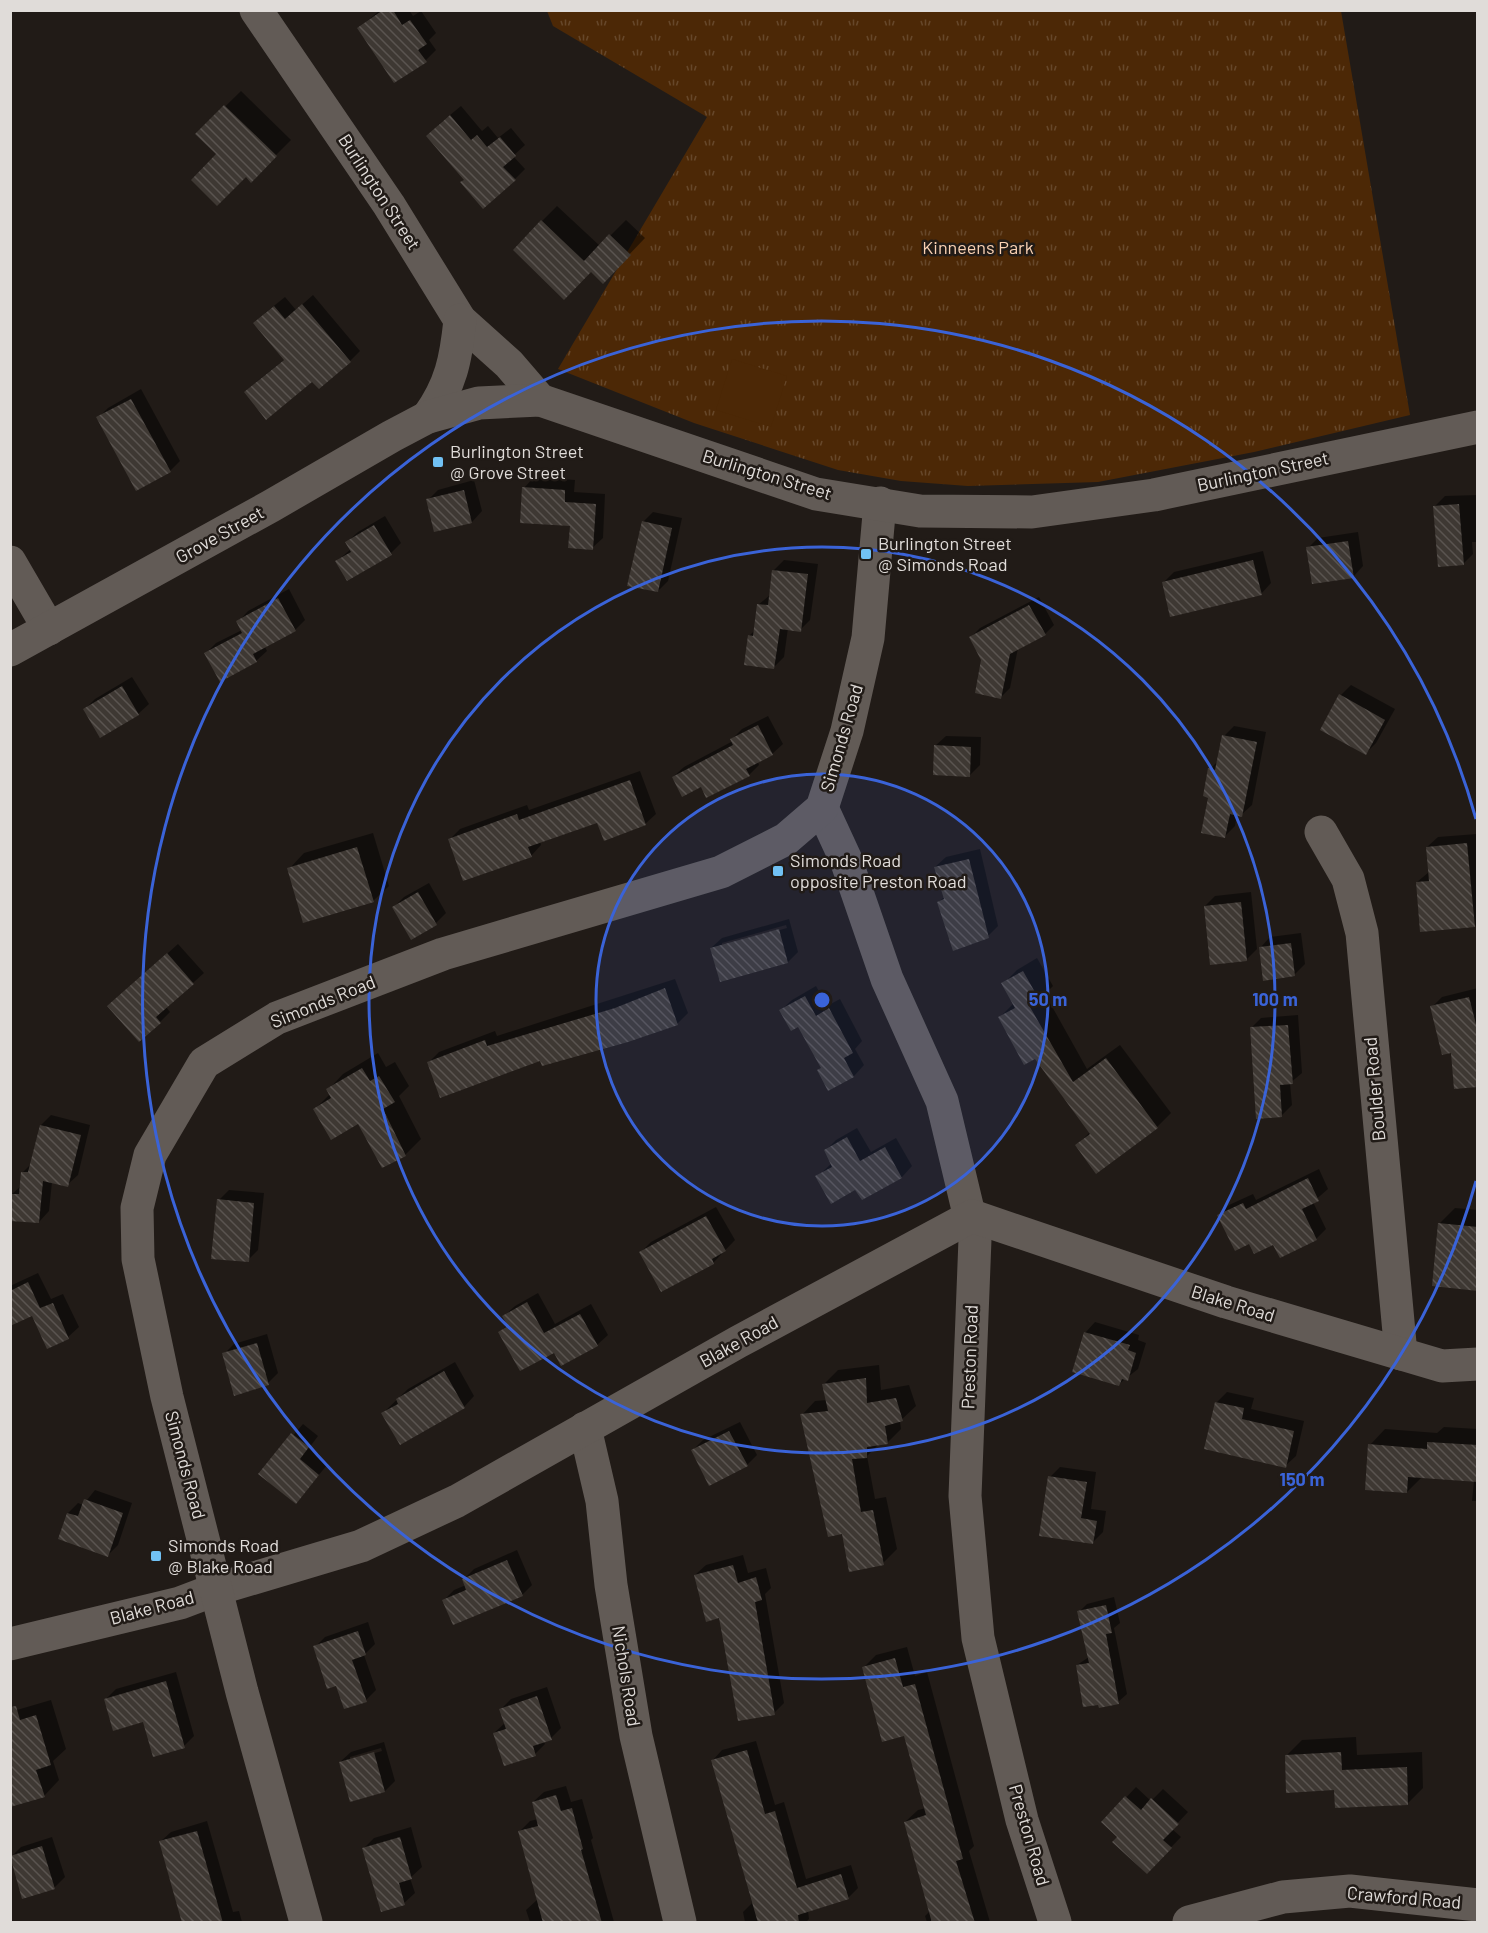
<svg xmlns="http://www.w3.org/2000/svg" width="1488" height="1933" font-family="Barlow,sans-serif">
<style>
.grass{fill:url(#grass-tufts)}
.garden{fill:#4c2806}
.shadow{fill:#0007;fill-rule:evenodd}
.building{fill:url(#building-back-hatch)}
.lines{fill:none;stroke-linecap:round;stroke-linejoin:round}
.minor{stroke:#625b56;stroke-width:33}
.tertiary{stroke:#625b56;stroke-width:33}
.secondary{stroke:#625b56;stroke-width:33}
.ring{fill:none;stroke:#3a63d8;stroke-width:3}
.poi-dot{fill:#71c1f4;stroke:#211b17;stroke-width:2}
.labels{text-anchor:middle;stroke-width:5;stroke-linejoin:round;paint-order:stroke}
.street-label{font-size:18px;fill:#e0dcd9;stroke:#211b17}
.park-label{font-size:18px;fill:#f9d1b3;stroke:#211b17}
.poi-label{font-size:18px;fill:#e0dcd9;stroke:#211b17;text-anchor:start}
.centre{fill:#3a63d8;stroke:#211b17;stroke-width:3}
.ring-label{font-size:18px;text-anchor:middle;font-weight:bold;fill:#3a63d8;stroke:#211b17;stroke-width:5;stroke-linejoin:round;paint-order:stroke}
</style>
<defs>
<pattern id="grass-tufts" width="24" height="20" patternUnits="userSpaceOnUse" patternTransform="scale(1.5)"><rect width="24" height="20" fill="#4c2806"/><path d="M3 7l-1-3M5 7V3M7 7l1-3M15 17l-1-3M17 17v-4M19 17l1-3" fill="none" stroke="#66472a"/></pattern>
<pattern id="building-back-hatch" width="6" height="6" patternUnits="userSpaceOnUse" patternTransform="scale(1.5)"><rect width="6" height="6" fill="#3e3833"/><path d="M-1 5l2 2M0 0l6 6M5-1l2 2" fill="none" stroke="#5a5450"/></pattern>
</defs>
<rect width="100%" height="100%" fill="#211b17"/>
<!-- grass -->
<polygon class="grass" points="547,11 1341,11 1410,415 1254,452 1098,482 968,486 901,481 838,470 694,423 558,369 707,117 553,26"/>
<!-- garden -->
<polygon class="garden" points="732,359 787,376 771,427 716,410"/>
<!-- shadow -->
<g class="shadow">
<polygon points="380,10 409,10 413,16 421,11 436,33 429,40 436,50 426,60 359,28"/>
<polygon points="241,91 291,140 251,180 197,134"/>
<polygon points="461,106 482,131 488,126 498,138 511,128 525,145 513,156 525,169 515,179 466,179 438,125"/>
<polygon points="557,206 600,246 626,220 645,238 603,282 542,221"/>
<polygon points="313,295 360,351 350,361 313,379 256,382 285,359 265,313 285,297 296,310"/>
<polygon points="141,389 180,461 170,471 98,418 108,408"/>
<polygon points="534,477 575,480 574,492 605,494 603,538 592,548 571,525 524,488"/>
<polygon points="474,480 482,511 472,522 428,500 438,490"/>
<polygon points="1478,495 1478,542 1472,542 1473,554 1463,564 1435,506 1445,496"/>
<polygon points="653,512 682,518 668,581 658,591 643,522"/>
<polygon points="385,516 401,543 391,553 337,561 351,549 347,542 358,532"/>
<polygon points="1358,532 1363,566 1353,577 1308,548 1318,538"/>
<polygon points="1263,551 1271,583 1261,594 1163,583 1174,572"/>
<polygon points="784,560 818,564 810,620 800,630 788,628 784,657 774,667 749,636 755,630 758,605 770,595 774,570"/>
<polygon points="289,589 305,620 295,630 265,647 267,651 256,661 220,680 206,653 216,643 242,630 238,622 248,611"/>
<polygon points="1039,597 1054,625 1045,634 1018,648 1010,688 1001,697 971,637 980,628"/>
<polygon points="132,677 149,704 138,714 100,736 85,709 95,699"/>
<polygon points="1351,685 1395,709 1376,743 1366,753 1341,695"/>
<polygon points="768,716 783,744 772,754 758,762 759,765 749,775 702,785 673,777 684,767 733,741 732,739 742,729"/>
<polygon points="1234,726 1266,732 1252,805 1241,815 1237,814 1235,826 1225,836 1210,796 1210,769 1219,760 1224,736"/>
<polygon points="946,736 981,737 980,765 970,775 935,746"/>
<polygon points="640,771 656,814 645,824 597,821 540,841 541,845 531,856 450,839 460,829 527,805 529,810"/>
<polygon points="373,833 389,886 373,901 289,869 304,853"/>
<polygon points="1477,834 1478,923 1475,926 1417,882 1429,872 1427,847 1438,837"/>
<polygon points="980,849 998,926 988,936 939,902 945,896 935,867 946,857"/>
<polygon points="429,883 446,913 436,923 412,938 394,907 404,897"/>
<polygon points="1251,892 1257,949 1247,959 1205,906 1215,896"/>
<path d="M789,919l9,33 -10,10 -77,-14 11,-10zM786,925l1,3 -65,18v-3z"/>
<polygon points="1301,933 1305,964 1295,974 1260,948 1270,937"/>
<polygon points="178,944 204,973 166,1007 170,1012 160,1022 120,996"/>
<polygon points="1037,958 1053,986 1045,994 1087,1069 1120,1045 1171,1113 1157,1127 1077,1145 1090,1132 1035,1057 999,1018 1014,1003 1003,984 1017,970"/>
<polygon points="675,979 688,1013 678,1023 627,1041 541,1060 429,1062 439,1052 495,1031 497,1036"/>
<polygon points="816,986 827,1006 840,999 862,1041 855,1049 864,1065 854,1076 829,1089 822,1067 799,1025 781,1010 792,1000"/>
<polygon points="1478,988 1478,1086 1452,1051 1432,1007 1442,997"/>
<polygon points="1298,1015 1302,1073 1290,1083 1292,1105 1282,1115 1251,1028 1261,1018"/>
<polygon points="378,1053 386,1067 395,1062 409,1086 399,1096 421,1139 405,1155 359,1122 315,1109 330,1094 328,1090 343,1074"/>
<polygon points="51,1115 90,1125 78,1175 67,1185 52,1182 49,1211 39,1222 12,1194 21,1186 22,1173 31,1164 41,1125"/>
<polygon points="857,1128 871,1152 896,1138 912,1166 902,1177 862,1198 856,1188 817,1177 832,1163 825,1151 836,1140"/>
<polygon points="1319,1169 1328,1189 1313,1202 1326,1229 1316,1239 1274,1243 1250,1242 1219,1215 1229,1205 1253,1194 1256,1200"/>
<polygon points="229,1190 264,1193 258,1250 248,1260 219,1200"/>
<polygon points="716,1207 735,1240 713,1263 641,1252 651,1242"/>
<polygon points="1455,1208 1478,1210 1478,1289 1439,1224"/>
<polygon points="38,1273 51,1299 63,1294 79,1327 68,1337 48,1347 33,1314 10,1324 10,1286"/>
<polygon points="538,1293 555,1324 591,1304 608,1335 597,1345 554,1351 500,1332 508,1324 504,1316 515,1306"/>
<polygon points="1095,1322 1139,1335 1138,1340 1146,1343 1138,1369 1119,1384 1085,1333"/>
<polygon points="267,1334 278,1373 268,1383 224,1354 234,1344"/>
<polygon points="455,1362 474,1396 464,1407 383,1413 408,1389"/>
<polygon points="879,1365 881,1390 909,1385 916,1406 900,1421 901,1429 887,1443 879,1444 867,1456 875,1499 886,1497 897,1549 883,1563 843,1533 802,1415 815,1401 827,1400 824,1384 838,1370"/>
<polygon points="1227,1392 1254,1398 1251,1409 1304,1421 1296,1456 1285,1466 1206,1448 1217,1402"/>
<polygon points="740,1422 757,1455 747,1465 692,1451 703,1440"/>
<polygon points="303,1424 318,1436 309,1448 328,1464 296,1502 260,1474"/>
<polygon points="1444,1427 1478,1429 1478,1501 1472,1501 1474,1481 1422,1477 1407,1492 1370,1445 1385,1429 1437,1433"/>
<polygon points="1060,1467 1096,1472 1091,1509 1106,1511 1103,1532 1092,1543 1050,1477"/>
<polygon points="95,1490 132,1503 118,1545 108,1555 68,1513 78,1503 83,1505"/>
<polygon points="517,1550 532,1585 522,1595 444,1600 454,1590 466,1585 464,1579 474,1569"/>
<polygon points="743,1555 748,1573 766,1568 771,1588 765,1594 784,1703 774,1713 695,1575 706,1565"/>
<polygon points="1114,1597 1120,1623 1114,1628 1127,1694 1118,1702 1077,1665 1089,1657 1079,1612 1087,1604"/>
<polygon points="368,1622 375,1644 364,1655 376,1690 366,1700 337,1684 315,1647 325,1637"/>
<polygon points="907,1647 915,1676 927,1672 974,1846 969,1851 990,1922 927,1922 925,1916 930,1911 905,1822 918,1810 926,1808 905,1734 863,1668 876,1655"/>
<polygon points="176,1672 194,1736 184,1746 106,1699 116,1689"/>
<polygon points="547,1687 561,1728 551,1738 544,1741 545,1744 535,1754 494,1733 505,1723 501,1709 511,1699"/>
<polygon points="51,1700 66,1749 53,1761 59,1780 44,1796 10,1712"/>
<polygon points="1356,1737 1357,1755 1422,1752 1423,1788 1408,1803 1335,1789 1286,1756 1302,1740"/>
<polygon points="756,1741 775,1805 784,1802 806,1879 851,1865 858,1888 848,1898 808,1911 809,1919 806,1922 745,1922 743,1912 752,1903 713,1760 722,1750"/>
<path d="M384,1742l11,39 -10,10 -45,-29 11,-10zM381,1748l1,3 -32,9v-3z"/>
<polygon points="566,1786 571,1802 582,1799 593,1838 591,1840 614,1922 530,1922 526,1910 538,1899 520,1831 530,1821 538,1819 533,1802 544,1792"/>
<polygon points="1136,1787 1151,1801 1163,1789 1188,1812 1172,1829 1181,1837 1147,1872 1120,1837 1103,1822"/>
<polygon points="207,1821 233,1912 239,1911 242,1922 183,1922 160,1842 171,1832"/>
<polygon points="411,1827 422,1867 410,1878 415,1893 404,1903 364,1848 374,1838"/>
<polygon points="52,1837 65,1877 55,1887 23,1897 11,1857 21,1847"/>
</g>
<!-- building -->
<g class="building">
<polygon points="383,10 393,10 402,25 410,20 427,44 418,50 427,62 394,83 357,28"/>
<polygon points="224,105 277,156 251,183 246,177 217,206 191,180 216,154 195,134"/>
<polygon points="450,115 471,140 477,135 487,147 500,137 516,156 503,167 516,180 483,209 460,182 464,180 426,136"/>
<polygon points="541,220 584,261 609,234 631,255 603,284 591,272 564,300 513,250"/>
<polygon points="302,304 351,362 319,389 312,382 266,420 244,392 284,360 253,323 274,306 285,319"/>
<polygon points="131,399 171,472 136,491 96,417"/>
<polygon points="522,487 565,490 565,502 596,504 593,550 568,548 570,526 520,523"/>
<polygon points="464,490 472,523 434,532 426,499"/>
<polygon points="1459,504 1464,565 1438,567 1433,506"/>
<polygon points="642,521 672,528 658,592 627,586"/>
<polygon points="374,525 392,555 347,581 335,561 351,552 345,542"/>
<polygon points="1348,541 1354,578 1312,584 1306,547"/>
<polygon points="1253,560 1262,595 1170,617 1162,582"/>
<polygon points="772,570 808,574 801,632 780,629 774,669 744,665 748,635 753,636 757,604 768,605"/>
<polygon points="278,598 296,631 253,654 257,662 220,682 204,653 242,633 236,621"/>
<polygon points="1029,605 1046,635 1010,654 1001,699 975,693 981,660 969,637"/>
<polygon points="122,686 139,715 100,738 83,709"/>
<polygon points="1339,694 1385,720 1366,755 1320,730"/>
<polygon points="758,725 773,755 746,769 750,776 706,798 701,787 682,797 672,777 733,745 730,739"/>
<polygon points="1222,735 1257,742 1242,817 1230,814 1225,838 1201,833 1208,798 1203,796 1208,768 1215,770"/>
<polygon points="934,745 971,747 970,777 933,775"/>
<polygon points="630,780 646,825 604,841 597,823 528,847 532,857 463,881 448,839 517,814 519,820"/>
<polygon points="1467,843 1475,927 1420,932 1416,882 1429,881 1426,847"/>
<polygon points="357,847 374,902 303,923 287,868"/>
<polygon points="969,859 989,938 953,951 937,902 944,899 934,867"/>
<polygon points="418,892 437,925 411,940 392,907"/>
<polygon points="1241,902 1247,961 1210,965 1204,906"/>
<polygon points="779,929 788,963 720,982 710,948"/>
<polygon points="1291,943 1295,976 1263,981 1259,947"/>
<polygon points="167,953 194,984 156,1017 161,1023 139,1042 107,1006"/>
<polygon points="1023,971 1040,1001 1030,1007 1073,1082 1106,1058 1158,1128 1096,1174 1075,1145 1090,1134 1035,1059 1024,1065 998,1017 1015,1008 1001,983"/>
<polygon points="665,988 678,1025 628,1042 542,1066 540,1061 440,1098 427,1062 485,1040 487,1046 615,1008"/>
<polygon points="805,996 816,1016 829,1008 853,1053 844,1058 854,1077 828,1091 817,1070 821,1068 798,1027 791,1031 779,1010"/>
<polygon points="1469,997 1478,1032 1478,1087 1454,1089 1451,1053 1442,1055 1430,1006"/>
<polygon points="1288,1025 1293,1084 1280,1085 1282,1117 1256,1119 1250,1027"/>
<polygon points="362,1068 370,1081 379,1076 395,1102 383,1109 406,1156 382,1168 358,1124 331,1140 313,1109 331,1098 326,1089"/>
<polygon points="40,1125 81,1135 68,1187 43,1181 39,1223 10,1221 10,1194 19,1194 21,1172 28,1172"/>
<polygon points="847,1137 860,1161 885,1147 902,1178 862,1200 855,1190 831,1204 815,1176 832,1167 824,1150"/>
<polygon points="1308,1178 1319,1201 1302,1209 1317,1240 1280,1258 1273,1245 1254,1254 1249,1244 1235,1251 1217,1215 1243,1203 1246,1209"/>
<polygon points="217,1199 254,1203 249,1262 211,1259"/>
<polygon points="706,1216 726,1251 712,1259 714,1264 661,1292 639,1252"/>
<polygon points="1438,1223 1478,1227 1478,1291 1432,1286"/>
<polygon points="28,1282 40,1308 53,1303 69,1339 47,1349 32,1316 10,1326 10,1291"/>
<polygon points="527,1302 544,1333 580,1314 598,1346 561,1366 554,1353 520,1371 498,1332 508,1326 502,1316"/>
<polygon points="1084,1332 1130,1345 1128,1350 1136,1353 1128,1381 1122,1379 1119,1386 1072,1372"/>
<polygon points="257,1343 269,1385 234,1396 222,1353"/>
<polygon points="444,1371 465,1408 400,1445 381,1413 398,1404 396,1399"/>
<polygon points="866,1378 867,1403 896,1398 903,1421 885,1426 888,1444 867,1447 867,1458 852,1459 861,1512 873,1510 884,1565 849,1572 842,1534 828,1537 800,1414 828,1411 822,1384"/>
<polygon points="1215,1402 1244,1408 1242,1419 1294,1431 1286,1468 1204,1449"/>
<polygon points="729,1431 748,1466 709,1486 691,1450"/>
<polygon points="291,1433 309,1447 300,1459 319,1475 296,1504 258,1474"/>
<polygon points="1427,1442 1478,1445 1478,1482 1408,1477 1407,1493 1365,1490 1368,1444 1427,1449"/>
<polygon points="1048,1476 1087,1482 1081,1518 1097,1521 1093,1544 1039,1536"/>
<polygon points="84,1499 123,1513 108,1557 58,1539 67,1513 78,1516"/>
<polygon points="507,1560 523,1596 453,1625 442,1600 466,1590 462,1579"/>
<polygon points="733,1565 738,1583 756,1577 762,1600 755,1602 775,1715 738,1721 719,1618 706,1622 694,1575"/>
<polygon points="1106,1605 1112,1633 1106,1634 1119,1704 1099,1708 1098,1705 1083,1707 1076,1665 1089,1663 1077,1611"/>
<polygon points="358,1631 366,1655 352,1660 367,1702 344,1709 336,1686 327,1689 313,1646"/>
<polygon points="895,1658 903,1687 915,1684 963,1859 956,1861 975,1923 932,1923 904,1822 926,1815 904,1736 882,1742 862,1667"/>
<polygon points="166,1681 185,1748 153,1757 143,1722 113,1731 104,1699"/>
<polygon points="537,1696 552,1740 533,1746 536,1756 504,1766 493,1733 506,1729 499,1709"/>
<polygon points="16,1706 20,1720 36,1715 51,1765 36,1770 45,1797 10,1807 10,1707"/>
<polygon points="747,1750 765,1814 775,1811 797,1888 841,1874 849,1899 798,1915 799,1923 758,1923 711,1760"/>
<polygon points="374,1752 385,1792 350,1802 339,1762"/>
<polygon points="1341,1752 1342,1770 1407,1767 1408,1805 1335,1808 1334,1790 1286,1793 1285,1755"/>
<polygon points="556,1795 561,1811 572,1808 583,1849 581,1850 602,1923 543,1923 518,1831 538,1826 532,1802"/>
<polygon points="1125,1796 1141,1810 1151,1798 1179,1824 1163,1840 1172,1848 1147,1874 1112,1842 1117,1837 1101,1822"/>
<polygon points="197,1831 223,1923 182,1923 159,1841"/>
<polygon points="400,1837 412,1879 399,1883 405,1905 381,1912 362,1848"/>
<polygon points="42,1846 55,1889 22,1899 10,1856"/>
</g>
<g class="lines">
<!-- minor -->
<g class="minor">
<polyline points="10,562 49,629"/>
<polyline points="822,808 846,860 887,979 942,1101 975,1239 965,1496 978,1638 1022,1820 1055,1922"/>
<polyline points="1321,832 1348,879 1362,933 1401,1354"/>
<polyline points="585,1428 602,1501 611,1585 636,1736 680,1922"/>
<polyline points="10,1644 180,1603 217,1589 361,1546 457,1501 738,1342 972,1216 1226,1302 1442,1366 1478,1364"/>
<polyline points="306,1922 242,1692 167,1397 138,1259 137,1208 150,1155 204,1063 277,1018 443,954 721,872 786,839 822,808 847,731 868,638 880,503"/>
<polyline points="1189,1922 1283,1897 1350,1891 1478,1905"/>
</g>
<!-- tertiary -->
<polyline class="tertiary" points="256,10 389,205 460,320 509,364 540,400"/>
<!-- secondary -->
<g class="secondary">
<path d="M428,417c23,-32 28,-58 32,-97"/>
<polyline points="10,650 271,506 392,436 428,417 479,403 540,400 816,494 920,511 1032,512 1154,495 1478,427"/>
</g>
</g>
<!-- distance rings -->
<circle cx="822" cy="1000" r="226" fill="#3a63d8" fill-opacity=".12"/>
<g class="ring">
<circle cx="822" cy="1000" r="226"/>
<circle cx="822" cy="1000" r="453"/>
<path d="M1476 1181A679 679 0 1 1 1476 819"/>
</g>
<!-- markers -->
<g class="poi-dot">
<rect x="432" y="456" width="12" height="12" rx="3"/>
<rect x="860" y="548" width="12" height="12" rx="3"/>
<rect x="772" y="865" width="12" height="12" rx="3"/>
<rect x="150" y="1550" width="12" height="12" rx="3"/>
</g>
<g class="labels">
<!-- street labels -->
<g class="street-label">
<text transform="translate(379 192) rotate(57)" y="6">Burlington Street</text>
<text transform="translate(1263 472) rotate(-12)" y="6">Burlington Street</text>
<text transform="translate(767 475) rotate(17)" y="6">Burlington Street</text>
<text transform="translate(220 535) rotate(-29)" y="6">Grove Street</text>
<text transform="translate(842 738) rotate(-74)" y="6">Simonds Road</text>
<text transform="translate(323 1002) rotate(-22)" y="6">Simonds Road</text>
<text transform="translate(1375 1089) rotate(-95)" y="6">Boulder Road</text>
<text transform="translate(1233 1304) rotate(17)" y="6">Blake Road</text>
<text transform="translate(739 1342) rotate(-29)" y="6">Blake Road</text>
<text transform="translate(970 1357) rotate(-88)" y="6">Preston Road</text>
<text transform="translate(185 1465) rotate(75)" y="6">Simonds Road</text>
<text transform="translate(152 1608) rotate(-15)" y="6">Blake Road</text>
<text transform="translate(626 1676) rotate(81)" y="6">Nichols Road</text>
<text transform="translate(1029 1835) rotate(74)" y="6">Preston Road</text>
<text transform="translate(1404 1898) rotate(5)" y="6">Crawford Road</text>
</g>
<!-- park labels -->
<g class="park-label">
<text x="978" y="254">Kinneens Park</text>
</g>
<!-- poi labels -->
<g class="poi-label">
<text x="450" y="458">Burlington Street<tspan x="450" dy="21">@ Grove Street</tspan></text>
<text x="878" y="550">Burlington Street<tspan x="878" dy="21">@ Simonds Road</tspan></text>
<text x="790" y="867">Simonds Road<tspan x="790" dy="21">opposite Preston Road</tspan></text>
<text x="168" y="1552">Simonds Road<tspan x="168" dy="21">@ Blake Road</tspan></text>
</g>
</g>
<circle cx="822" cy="1000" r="9" class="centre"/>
<g class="ring-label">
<text x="1048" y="1006">50 m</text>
<text x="1275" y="1006">100 m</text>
<text x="1302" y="1486">150 m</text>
</g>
<!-- border -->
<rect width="1488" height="1933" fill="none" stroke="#e0dcd9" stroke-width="24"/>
</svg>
